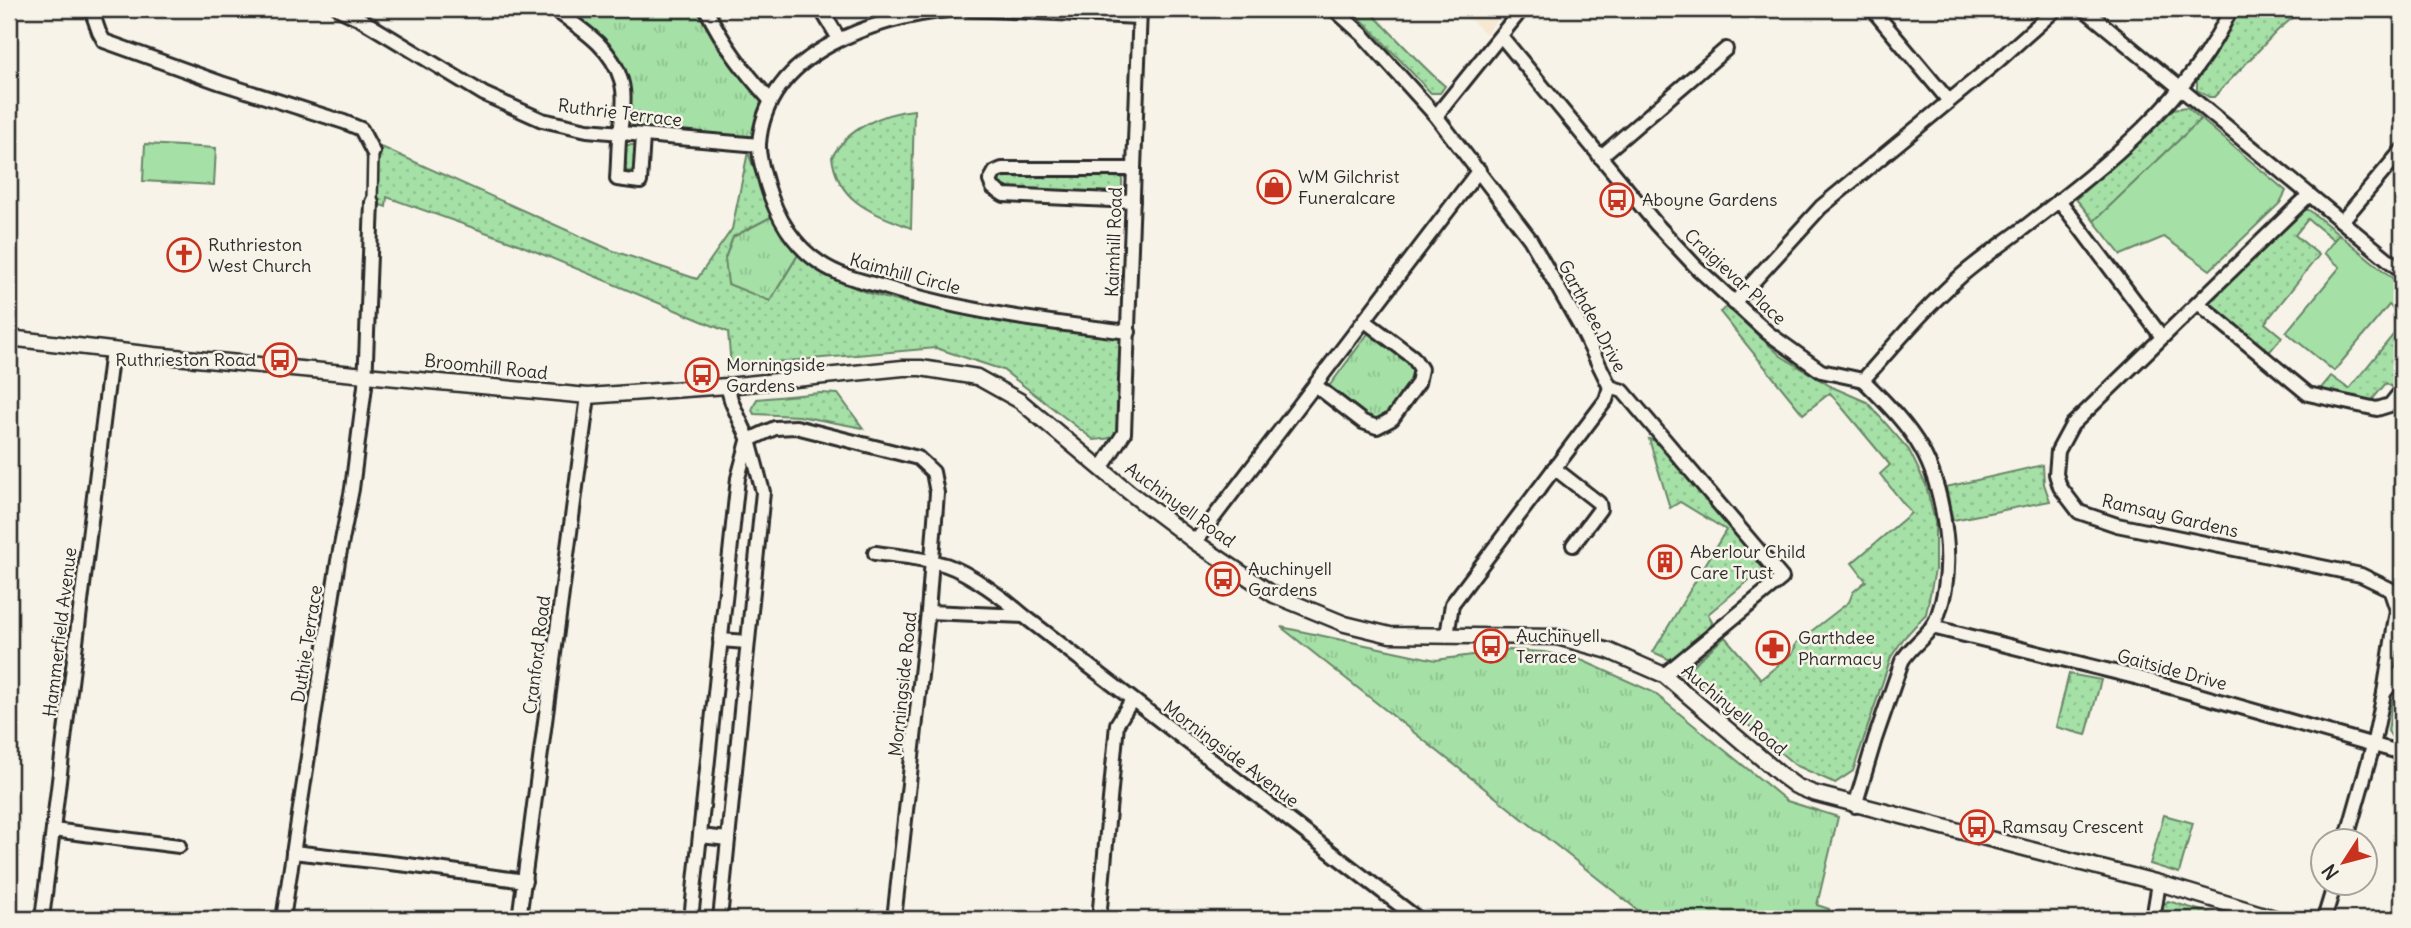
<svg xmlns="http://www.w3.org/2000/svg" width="2411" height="928" font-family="Delius,sans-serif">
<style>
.built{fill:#f6e8d3}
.grass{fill:url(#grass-dots);stroke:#688668;stroke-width:2}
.park{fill:url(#park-tufts);stroke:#688668;stroke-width:2}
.garden{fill:#a5e0a6;stroke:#688668;stroke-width:2}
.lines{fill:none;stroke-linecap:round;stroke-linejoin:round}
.pedestrian-casing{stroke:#2b2b2b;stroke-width:14}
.minor-casing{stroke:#2b2b2b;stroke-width:18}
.tertiary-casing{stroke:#2b2b2b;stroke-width:19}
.pedestrian{stroke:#f7f3e8;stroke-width:9}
.minor{stroke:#f7f3e8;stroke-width:12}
.tertiary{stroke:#f7f3e8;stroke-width:14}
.labels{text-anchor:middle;stroke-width:5;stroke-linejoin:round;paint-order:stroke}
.street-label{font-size:18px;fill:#2b2b2b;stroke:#f7f3e8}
.poi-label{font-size:18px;fill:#2b2b2b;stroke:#f7f3e8;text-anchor:start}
</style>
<defs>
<pattern id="grass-dots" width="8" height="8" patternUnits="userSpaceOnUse" patternTransform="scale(1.75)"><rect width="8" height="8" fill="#a5e0a6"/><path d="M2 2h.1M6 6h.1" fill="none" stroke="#8ec08f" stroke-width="1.8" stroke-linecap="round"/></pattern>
<pattern id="park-tufts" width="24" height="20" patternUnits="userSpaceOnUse" patternTransform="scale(1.75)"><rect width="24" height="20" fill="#a5e0a6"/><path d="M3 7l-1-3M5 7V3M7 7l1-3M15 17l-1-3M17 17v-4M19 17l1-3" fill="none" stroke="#8ec08f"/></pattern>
</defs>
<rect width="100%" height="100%" fill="#f7f3e8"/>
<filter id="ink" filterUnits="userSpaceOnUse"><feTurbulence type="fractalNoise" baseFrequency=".0143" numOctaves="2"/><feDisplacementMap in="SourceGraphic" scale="14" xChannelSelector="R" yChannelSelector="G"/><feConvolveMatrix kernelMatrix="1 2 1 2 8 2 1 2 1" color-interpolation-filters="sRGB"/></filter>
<g filter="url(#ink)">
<!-- built -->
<polygon class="built" points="1459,9 1505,9 1486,34"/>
<!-- grass -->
<g class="grass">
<path d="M1350,9h17c27,25 50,53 78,77l-5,7h-9l-61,-65z"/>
<polygon points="2239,9 2303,9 2277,31 2214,97 2209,97 2197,90 2197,79"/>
<polygon points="2187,107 2201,119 2094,221 2076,199 2172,109"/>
<path d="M914,110l-3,118c-38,-15 -73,-25 -79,-71 16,-29 51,-44 82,-47z"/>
<path d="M370,144l16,5 225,101 86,29 35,-50 16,-77 23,65 -38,20 37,64 29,-48c49,47 126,54 190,64 44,7 88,14 133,21l-2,91 -7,9 -19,2 -91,-70 -67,-22 -205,18 -3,-34 -215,-90 -126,-45 -1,10 -14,-5z"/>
<polygon points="624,145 637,145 635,169 628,172 623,167"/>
<polygon points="1019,172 1122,175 1122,194 1018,192 1000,185 999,178"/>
<polygon points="2304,210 2309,210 2339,234 2334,240 2308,219 2295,235 2319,255 2265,323 2282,337 2266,356 2210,309 2209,301"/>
<polygon points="1727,307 1781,356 1832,387 1867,402 1909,450 1926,485 1935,522 1935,570 1926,614 1904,638 1891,657 1853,771 1835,783 1795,765 1690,675 1688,669 1725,637 1761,679 1793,653 1796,643 1849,602 1853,592 1866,581 1852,563 1911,513 1880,474 1890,465 1830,393 1803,414 1720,312"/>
<polygon points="2402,324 2402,386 2398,391 2386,383 2368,405 2317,393 2331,376 2349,389"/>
<polygon points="820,393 838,394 863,428 799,416 754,414 752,410 757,399"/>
<polygon points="1649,439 1660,442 1766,566 1768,575 1765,585 1755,575 1708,614 1712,621 1711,629 1673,661 1653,652 1726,530 1680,502 1670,508"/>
<polygon points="2043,465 2044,484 2050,501 1953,520 1946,487"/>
<polygon points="2069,674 2101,680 2086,735 2056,727"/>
<polygon points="2402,689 2401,741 2393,739 2388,731 2392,702"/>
<polygon points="2164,815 2193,823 2179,873 2150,864"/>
<polygon points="2168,901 2229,919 2162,919 2162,907"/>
</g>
<!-- park -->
<g class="park">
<polygon points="554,9 706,9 770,100 759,145 643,136 623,125 614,65"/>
<polygon points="771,217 788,244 799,253 770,301 728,284 725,258 733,237"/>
<path d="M1370,331c12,9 35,20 41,34 8,18 -20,57 -39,55 -16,-2 -33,-22 -45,-31z"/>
<polygon points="1281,627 1436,660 1509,650 1544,652 1579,659 1653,692 1787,801 1838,817 1817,905 1829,909 1827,919 1649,919"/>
</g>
<!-- garden -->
<g class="garden">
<polygon points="2201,119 2286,191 2280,203 2210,270 2164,237 2121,255 2094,221"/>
<polygon points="145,144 216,148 214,185 143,181"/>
<polygon points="2339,234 2402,286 2402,316 2389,305 2334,371 2286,332 2340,267 2324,253"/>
</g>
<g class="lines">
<defs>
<polyline id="pedestrian" points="372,202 373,152"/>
<g id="minor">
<polyline points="91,9 99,32 104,41 221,83 344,122 361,129 373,152"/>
<polyline points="339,9 360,19 484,94 542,120 587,130 759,145"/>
<path d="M554,9c26,19 58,38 67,71 6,19 0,41 -2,60 -1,13 -1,26 -2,39l23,3 3,-46"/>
<path d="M706,9c17,35 38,62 64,91"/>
<polyline points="821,9 839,39"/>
<path d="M956,9c-78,8 -190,41 -197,135 -1,13 5,29 8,41 9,30 26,60 53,78 19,13 42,18 64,24 80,25 162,35 245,45"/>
<polyline points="969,9 1139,17"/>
<polyline points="1334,9 1363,35 1436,116 1530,239 1581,328 1610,387"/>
<polyline points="1872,9 1949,101"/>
<polyline points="2084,9 2402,271"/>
<polyline points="1501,36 1656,224 1697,268 1768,333 1821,371 1863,380"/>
<polyline points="1436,116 1522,9"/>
<polyline points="1600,157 1726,49"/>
<polyline points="2308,196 2072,425 2058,451 2056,474 2060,487 2079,512 2117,525 2361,575 2390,589 2397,610 2384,693 2373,746 2346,841"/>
<polyline points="2059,200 2162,337"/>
<polyline points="1133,201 1004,195 993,188 990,181 995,172 1002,169 1134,169"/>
<polyline points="2342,221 2402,150"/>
<polyline points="1734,303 1821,207 1999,60 2056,9"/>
<polyline points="2198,303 2308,394 2377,409 2390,405 2402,390"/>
<path d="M1863,380c32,-36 63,-73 99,-105 21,-18 45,-34 67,-51 78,-60 160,-124 202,-215"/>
<polyline points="1315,385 1363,422 1377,427 1392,419 1418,383 1421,369 1413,357 1365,321"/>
<polyline points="727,386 732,403 749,440 775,428 796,427 918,458 933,472 937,493 928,612 894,919"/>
<polyline points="1610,387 1623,391 1782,578 1664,675"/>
<polyline points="1554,468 1599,503 1600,509 1573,545"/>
<polyline points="1101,469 1124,433 1140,9"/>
<polyline points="1195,542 1479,170"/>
<path d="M875,553c23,3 48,5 71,12 24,8 59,34 78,51l394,303"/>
<polyline points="928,612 1024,616"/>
<polyline points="1932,627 2139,678 2402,753"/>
<polyline points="1447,636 1452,604 1606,400 1610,387"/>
<polyline points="720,640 747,642"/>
<polyline points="2384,693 2402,670"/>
<path d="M1855,806l20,-67 27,-78c10,-17 29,-26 36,-46 9,-25 11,-52 8,-79 -8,-76 -30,-104 -83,-156"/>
<polyline points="53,830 179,846"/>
<polyline points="700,836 728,839"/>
<polyline points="293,852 408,865 525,881"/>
<polyline points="42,919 112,350"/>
<polyline points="283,919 338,561 352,489 365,386 372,202"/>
<polyline points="519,919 588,396"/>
<polyline points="691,919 738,478 748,441"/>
<polyline points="720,919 763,492 749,440"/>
<polyline points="1099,919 1117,724 1132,700"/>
<polyline points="2153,919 2159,883"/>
<polyline points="2324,919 2335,883"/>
</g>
<polyline id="tertiary" points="9,338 154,355 588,396 727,386 903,368 921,368 977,377 1020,401 1129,492 1195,542 1274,595 1345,624 1390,635 1557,637 1609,651 1664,675 1781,775 1796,786 1813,793 2159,883 2278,919"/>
</defs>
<!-- pedestrian casing -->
<use href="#pedestrian" class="pedestrian-casing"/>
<!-- minor casing -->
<use href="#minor" class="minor-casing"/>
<!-- tertiary casing -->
<use href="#tertiary" class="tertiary-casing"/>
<!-- pedestrian -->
<use href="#pedestrian" class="pedestrian"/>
<!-- minor -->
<use href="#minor" class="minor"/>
<!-- tertiary -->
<use href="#tertiary" class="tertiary"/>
</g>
</g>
<!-- icons -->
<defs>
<symbol id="shop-ring" viewBox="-11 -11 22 22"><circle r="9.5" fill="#f7f3e8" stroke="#c8321e" stroke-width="1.5"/><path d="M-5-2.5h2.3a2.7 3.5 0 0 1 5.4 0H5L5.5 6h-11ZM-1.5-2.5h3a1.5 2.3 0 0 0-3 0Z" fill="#c8321e"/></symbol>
<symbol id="bus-ring" viewBox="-11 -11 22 22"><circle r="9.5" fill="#f7f3e8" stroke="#c8321e" stroke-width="1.5"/><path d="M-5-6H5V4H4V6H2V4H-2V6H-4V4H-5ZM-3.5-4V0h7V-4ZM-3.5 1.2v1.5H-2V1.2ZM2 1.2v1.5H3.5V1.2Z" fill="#c8321e"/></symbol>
<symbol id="church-ring" viewBox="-11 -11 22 22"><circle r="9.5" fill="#f7f3e8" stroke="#c8321e" stroke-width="1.5"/><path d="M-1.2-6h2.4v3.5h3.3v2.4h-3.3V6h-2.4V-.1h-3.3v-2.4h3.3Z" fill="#c8321e"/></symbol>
<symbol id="building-ring" viewBox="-11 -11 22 22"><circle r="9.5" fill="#f7f3e8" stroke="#c8321e" stroke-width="1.5"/><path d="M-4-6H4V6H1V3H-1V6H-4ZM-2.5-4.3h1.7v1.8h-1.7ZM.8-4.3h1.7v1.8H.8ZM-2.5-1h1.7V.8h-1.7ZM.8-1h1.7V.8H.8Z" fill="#c8321e"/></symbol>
<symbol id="pharmacy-ring" viewBox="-11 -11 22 22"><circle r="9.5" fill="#f7f3e8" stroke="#c8321e" stroke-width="1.5"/><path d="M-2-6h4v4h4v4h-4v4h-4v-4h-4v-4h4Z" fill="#c8321e"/></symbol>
</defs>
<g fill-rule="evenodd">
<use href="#shop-ring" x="1255" y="168" width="38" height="38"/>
<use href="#bus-ring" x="1598" y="181" width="38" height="38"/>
<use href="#church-ring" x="165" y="236" width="38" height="38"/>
<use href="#bus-ring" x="261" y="341" width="38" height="38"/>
<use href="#bus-ring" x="683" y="356" width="38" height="38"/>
<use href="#building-ring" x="1646" y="543" width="38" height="38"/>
<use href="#bus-ring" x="1204" y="560" width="38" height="38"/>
<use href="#bus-ring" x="1472" y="627" width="38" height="38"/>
<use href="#pharmacy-ring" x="1754" y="629" width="38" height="38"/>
<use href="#bus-ring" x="1958" y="808" width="38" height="38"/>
</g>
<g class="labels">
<!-- street labels -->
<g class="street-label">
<text transform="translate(620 113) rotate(7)" y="6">Ruthrie Terrace</text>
<text transform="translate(1114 242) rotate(-88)" y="6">Kaimhill Road</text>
<text transform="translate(905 274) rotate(15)" y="6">Kaimhill Circle</text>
<text transform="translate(1735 277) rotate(43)" y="6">Craigievar Place</text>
<text transform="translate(1592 316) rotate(62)" y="6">Garthdee Drive</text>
<text transform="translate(486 367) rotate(6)" y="6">Broomhill Road</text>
<text transform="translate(1180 505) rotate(36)" y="6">Auchinyell Road</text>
<text transform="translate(2170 516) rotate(13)" y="6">Ramsay Gardens</text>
<text transform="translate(60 632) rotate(-83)" y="6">Hammerfield Avenue</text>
<text transform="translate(307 644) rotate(-81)" y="6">Duthie Terrace</text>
<text transform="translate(537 655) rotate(-83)" y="6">Cranford Road</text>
<text transform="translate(2172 670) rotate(15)" y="6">Gaitside Drive</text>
<text transform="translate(903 684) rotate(-84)" y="6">Morningside Road</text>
<text transform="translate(1734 710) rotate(40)" y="6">Auchinyell Road</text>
<text transform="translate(1231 754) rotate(37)" y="6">Morningside Avenue</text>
</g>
<!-- poi labels -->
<g class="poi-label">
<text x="1298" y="183">WM Gilchrist<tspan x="1298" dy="21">Funeralcare</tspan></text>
<text x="1642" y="206">Aboyne Gardens</text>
<text x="208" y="251">Ruthrieston<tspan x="208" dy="21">West Church</tspan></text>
<text x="256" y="366" text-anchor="end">Ruthrieston Road</text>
<text x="726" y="371">Morningside<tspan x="726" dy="21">Gardens</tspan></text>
<text x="1690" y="558">Aberlour Child<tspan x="1690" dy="21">Care Trust</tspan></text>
<text x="1248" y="575">Auchinyell<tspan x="1248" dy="21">Gardens</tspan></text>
<text x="1516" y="642">Auchinyell<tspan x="1516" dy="21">Terrace</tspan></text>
<text x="1798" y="644">Garthdee<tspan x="1798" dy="21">Pharmacy</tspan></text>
<text x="2002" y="833">Ramsay Crescent</text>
</g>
</g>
<!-- margin -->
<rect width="2411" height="928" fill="none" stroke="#f7f3e8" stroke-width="35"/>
<rect x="18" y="18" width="2376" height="893" fill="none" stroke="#2b2b2b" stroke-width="2.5" filter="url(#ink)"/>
<!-- north arrow -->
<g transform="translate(2344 862) rotate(234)"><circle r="33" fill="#f7f3e8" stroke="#a5a39c" stroke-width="2"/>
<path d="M0-5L12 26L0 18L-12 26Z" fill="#c8321e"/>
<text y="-10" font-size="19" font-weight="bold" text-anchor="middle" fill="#2b2b2b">N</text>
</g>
</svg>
